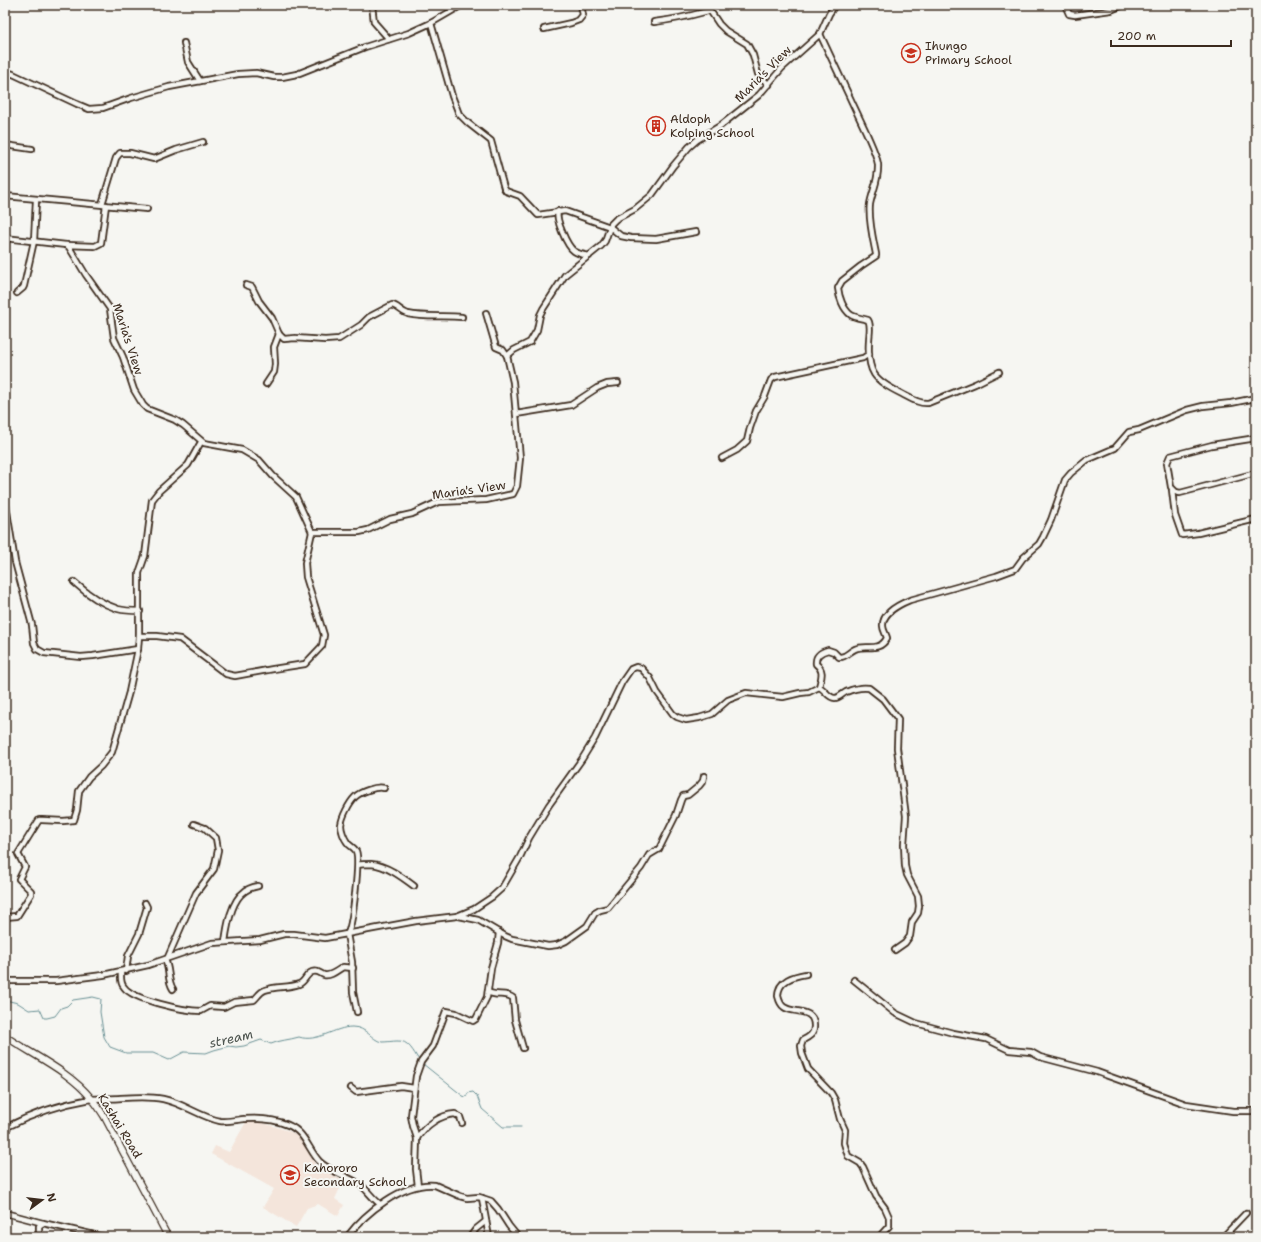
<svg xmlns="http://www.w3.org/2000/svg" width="1261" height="1242" font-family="'Shantell Sans',sans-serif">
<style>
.built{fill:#f4e5db}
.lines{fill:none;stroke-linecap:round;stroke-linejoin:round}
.stream{stroke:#678f93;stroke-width:1}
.minor-casing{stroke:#3b2a1e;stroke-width:8}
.tertiary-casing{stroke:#3b2a1e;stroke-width:8}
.minor{stroke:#f6f6f2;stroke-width:4.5}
.tertiary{stroke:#f6f6f2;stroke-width:5.5}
.labels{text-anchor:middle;stroke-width:4;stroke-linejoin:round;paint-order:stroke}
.poi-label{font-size:12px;fill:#3b2a1e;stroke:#f6f6f2;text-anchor:start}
.street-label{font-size:12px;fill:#3b2a1e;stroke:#f6f6f2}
.water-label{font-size:13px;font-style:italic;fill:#4d544f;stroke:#f6f6f2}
</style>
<rect width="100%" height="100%" fill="#f6f6f2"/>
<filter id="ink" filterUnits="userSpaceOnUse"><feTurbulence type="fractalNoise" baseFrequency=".025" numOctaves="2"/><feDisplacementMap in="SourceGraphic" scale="8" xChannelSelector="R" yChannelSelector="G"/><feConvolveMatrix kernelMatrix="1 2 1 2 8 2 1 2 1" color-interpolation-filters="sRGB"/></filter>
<g filter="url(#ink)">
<!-- built -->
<polygon class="built" points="246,1122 260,1122 289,1131 300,1137 316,1166 343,1181 335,1199 344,1205 338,1216 318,1204 307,1208 296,1227 263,1207 274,1189 211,1154 215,1146 229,1152"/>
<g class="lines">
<!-- stream -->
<g class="stream">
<path d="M5,1000l13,3 11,7 11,-1 4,9h3l8,-2 6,-8 6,-2 6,-6 20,-3 8,2 -1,13 4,25 6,10 16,6h27l16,7 15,-8 22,1 8,-3 15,-4 7,1 8,-1 17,-6 10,4c9,-4 18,-4 28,-7 18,6 36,-10 53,-10 15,0 19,13 30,15 5,0 11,-1 15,-1 12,-1 16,11 22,19"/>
<polyline points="423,1064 463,1096 466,1097 468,1093 473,1092 477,1096 482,1109 503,1127 521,1127"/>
</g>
<defs>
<g id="minor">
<polyline points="372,5 374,22 389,39"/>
<polyline points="1065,5 1069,14 1075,15 1111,10 1123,5"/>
<polyline points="709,9 719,24 726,31 747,44 753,55 758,74 769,85"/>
<path d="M654,22c18,-2 36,-6 54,-11l3,-6"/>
<polyline points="431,23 452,96 459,114 468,123 491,141 504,188 506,191 520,196 538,215 565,211 610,227 621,236 631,238 656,239 696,232"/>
<polyline points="544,29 571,23 579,20 583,15 581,5"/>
<path d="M820,34l46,98c4,10 10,21 12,32 1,16 -5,25 -8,40 -2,15 3,35 6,50v2l-15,10 -19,15 -4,7c1,9 5,21 13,27 5,3 11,3 17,5l1,2c2,6 0,13 0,19 -2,32 5,39 33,53 8,4 17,10 26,9l47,-19 24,-12"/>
<polyline points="184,43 188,62 200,81"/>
<polyline points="5,72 13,74 77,104 89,109 103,108 131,98 169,87 238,74 256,73 274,77 282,77 297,74 365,47 409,33 431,23 462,5"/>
<polyline points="5,145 32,149"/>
<polyline points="5,196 147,209"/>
<polyline points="102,204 116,158 120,153 130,153 154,159 176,150 203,142"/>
<path d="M558,211c-3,8 9,35 16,40 4,3 10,4 15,5"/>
<polyline points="5,238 66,245 69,247 86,275 110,309 114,338 123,357 134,390 143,405 147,409 175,420 183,425 204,443 242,450 259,460 273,476 296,497 312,532 359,532 368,530 390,519 412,514 438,502 486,500 513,494 517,486 520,458 513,382 507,356 514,350 530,342 537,330 540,315 543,309 565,275 601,246 605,241 611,224 616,219 635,209 652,195 673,166 689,147 697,140 720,126 759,95 782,68 820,34 829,14 835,5"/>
<polyline points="66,245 95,246 101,243 106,205"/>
<path d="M246,285l6,2 7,14 13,17 7,16 5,5 11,-1 30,2 14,-1 22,-14 8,-8 23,-12c6,1 9,7 16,9 18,4 36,1 54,3"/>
<polyline points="17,293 23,288 24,286 34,241 36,200"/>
<polyline points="486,313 496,347 503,350 507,356"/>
<polyline points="266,384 274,372 275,364 274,347 279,334"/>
<polyline points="516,414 571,405 597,388 607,384 618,383"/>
<polyline points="1256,438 1212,445 1170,456 1167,463 1171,487 1176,492 1180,493 1256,473"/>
<polyline points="722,458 737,450 747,441 750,428 756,411 765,396 771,380 775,377 863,358 869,354"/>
<polyline points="1172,490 1175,515 1182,535 1198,533 1256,519"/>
<polyline points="5,499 15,562 32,625 34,643 37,649 44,653 81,657 93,656 138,649"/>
<path d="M74,582c12,11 28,22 44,27 7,2 15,2 22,2"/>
<polyline points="139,636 157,636 180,639 226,674 235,676 273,669 305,664 322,646 324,635 306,577 305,563 312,532"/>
<path d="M819,687c6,2 9,11 16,11 4,0 7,-4 11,-6 7,-3 15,-5 23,-4l14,11 15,20 -1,29 9,68 -2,28 1,22 2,9 11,21 1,10 -1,7 -6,9 -2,14 -5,7 -10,7"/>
<path d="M358,865c4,-1 8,-1 13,-1 15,1 31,13 43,22"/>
<polyline points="459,916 478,920 505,936 512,939 548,946 557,945 566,941 587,926 595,913 600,910 608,908 641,868 649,855 659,849 676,815 681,800 683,796 688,795 699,786 703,781 704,776"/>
<polyline points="5,917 17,916 31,894 31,891 19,879 25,867 18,854 39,820 42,820 63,821 74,820 77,810 79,791 89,777 101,766 112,752 129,692 138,649 139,636 139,573 145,556 152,500 159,491 188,465 201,442"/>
<path d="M348,933c5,-11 12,-73 8,-82 -2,-4 -7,-5 -9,-9 -3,-4 -6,-12 -6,-17 1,-8 8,-22 14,-28 5,-5 21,-11 29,-9"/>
<polyline points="347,934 352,962 353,992 357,1012"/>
<path d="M225,942c2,-15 6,-41 19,-50 4,-4 9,-5 14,-6"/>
<polyline points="168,957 196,893 214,869 218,850 216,838 205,828 194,824"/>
<path d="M165,960c5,9 2,20 8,29"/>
<polyline points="126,971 128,956 139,934 147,907 145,903"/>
<path d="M121,972c0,5 -1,11 3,15 9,13 61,24 77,24l9,-5 14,1 10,-5 20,-2c4,-4 6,-8 11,-10 11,-4 24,-2 34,-6 6,-2 7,-10 13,-12 6,-2 7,1 12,3 6,2 14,-5 19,-8l10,1"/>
<path d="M806,974c-12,2 -28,6 -28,22 1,4 3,9 6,11 9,7 31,0 30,20 0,7 -5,10 -11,13l-2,6 1,7 6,16 23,24 4,7 5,19 5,11 -1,13 4,13 12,7 3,4 13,29 9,12 4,9v9l-10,11"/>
<polyline points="854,980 895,1013 916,1023 953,1033 986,1039 1009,1050 1031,1052 1040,1057 1097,1072 1186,1104 1233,1111 1256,1111"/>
<path d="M5,981h51l47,-6 45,-10 64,-22 48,-3 24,-6h10l31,4 91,-17 41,-5 17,-7 18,-12 10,-9 18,-31 9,-19 20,-33 33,-46 13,-21 27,-56 9,-13 5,-2 5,1 9,10 7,14 16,22 4,3 9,3 13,-2 13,-4 16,-14 18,-7 37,4 17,-4 9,-1 10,-5c2,-9 6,-16 -3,-23 -1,-9 5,-12 12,-14l6,2 5,5c7,1 9,-5 16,-8 11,-5 24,4 32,-11 -1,-4 -4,-8 -4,-12 -1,-13 17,-22 27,-26l86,-24 19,-7 8,-11 16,-14 4,-7 8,-17 14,-40 6,-7 16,-13 28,-12 14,-16 10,-2 48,-20 16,-4 28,-3 25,-5"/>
<path d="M488,992c8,5 18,0 25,6l2,22 8,28"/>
<polyline points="351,1088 356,1092 401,1086 414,1088"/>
<path d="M5,1128c27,-14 56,-24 86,-29 10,-1 20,0 30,-1 14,-1 28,-2 42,1 20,4 37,18 57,22 7,1 16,-1 24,-2 14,-1 31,0 44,6 17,7 20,24 31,36 11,11 29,15 42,24 7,6 12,14 19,19"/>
<path d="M417,1138c9,-13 23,-23 38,-24l5,3 2,6"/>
<polyline points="418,1186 416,1169 417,1138 413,1126 411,1116 416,1076 421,1062 433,1046 446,1011 456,1013 473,1021 476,1019 487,997 491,968 498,943 499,932"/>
<polyline points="482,1198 489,1237"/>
<polyline points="5,1213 43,1223"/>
<polyline points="39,1237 39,1226 43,1223 103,1237"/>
<path d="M347,1237c18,-24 56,-55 88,-52l25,11 7,2 12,-1 12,4 7,8 11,17 9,11"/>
<polyline points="470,1237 476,1229 486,1221"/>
<polyline points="1223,1237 1246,1213"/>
</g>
<path id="tertiary" d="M5,1036c29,20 64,35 86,62 5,5 9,12 13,18l64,121"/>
</defs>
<!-- minor casing -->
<use href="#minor" class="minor-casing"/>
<!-- tertiary casing -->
<use href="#tertiary" class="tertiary-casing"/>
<!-- minor -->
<use href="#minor" class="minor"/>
<!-- tertiary -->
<use href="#tertiary" class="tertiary"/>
</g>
</g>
<!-- icons -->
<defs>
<symbol id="school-ring" viewBox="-11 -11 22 22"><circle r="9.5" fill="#f6f6f2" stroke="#c8321e" stroke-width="1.5"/><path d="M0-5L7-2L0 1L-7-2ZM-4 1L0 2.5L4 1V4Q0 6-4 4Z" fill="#c8321e"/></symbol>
<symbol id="building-ring" viewBox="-11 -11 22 22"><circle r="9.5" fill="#f6f6f2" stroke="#c8321e" stroke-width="1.5"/><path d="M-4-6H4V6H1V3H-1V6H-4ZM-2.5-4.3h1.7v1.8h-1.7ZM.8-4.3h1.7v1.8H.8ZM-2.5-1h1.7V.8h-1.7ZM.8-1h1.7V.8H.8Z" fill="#c8321e"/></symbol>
</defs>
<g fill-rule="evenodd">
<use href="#school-ring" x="900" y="42" width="22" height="22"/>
<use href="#building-ring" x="645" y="115" width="22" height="22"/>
<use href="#school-ring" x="279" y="1164" width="22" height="22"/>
</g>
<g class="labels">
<!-- poi labels -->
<g class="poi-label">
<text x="925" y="50">Ihungo<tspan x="925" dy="14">Primary School</tspan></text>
<text x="670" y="123">Aldoph<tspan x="670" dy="14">Kolping School</tspan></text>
<text x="304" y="1172">Kahororo<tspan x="304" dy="14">Secondary School</tspan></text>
</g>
<!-- street labels -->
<g class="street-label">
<text transform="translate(763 74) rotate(-45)" y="4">Maria's View</text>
<text transform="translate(128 339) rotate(72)" y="4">Maria's View</text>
<text transform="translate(469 490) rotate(-8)" y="4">Maria's View</text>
<text transform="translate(120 1126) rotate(59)" y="4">Kashai Road</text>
</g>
<!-- water labels -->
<g class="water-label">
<text transform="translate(231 1038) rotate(-13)" y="5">stream</text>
</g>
</g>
<!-- margin -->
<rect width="1261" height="1242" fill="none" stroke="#f6f6f2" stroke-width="20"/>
<rect x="10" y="10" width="1241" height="1222" fill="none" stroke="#3b2a1e" stroke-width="1.5" filter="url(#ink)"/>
<!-- north arrow -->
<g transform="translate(42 1200) rotate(75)" stroke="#f6f6f2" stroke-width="3" paint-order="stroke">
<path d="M0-3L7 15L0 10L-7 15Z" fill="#3b2a1e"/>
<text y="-6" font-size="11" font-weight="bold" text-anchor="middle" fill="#3b2a1e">N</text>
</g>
<!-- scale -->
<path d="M1111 40v6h120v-6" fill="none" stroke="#3b2a1e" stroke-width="2"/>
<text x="1117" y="40" font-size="12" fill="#3b2a1e" stroke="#f6f6f2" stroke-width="3" paint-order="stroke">200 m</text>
</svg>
